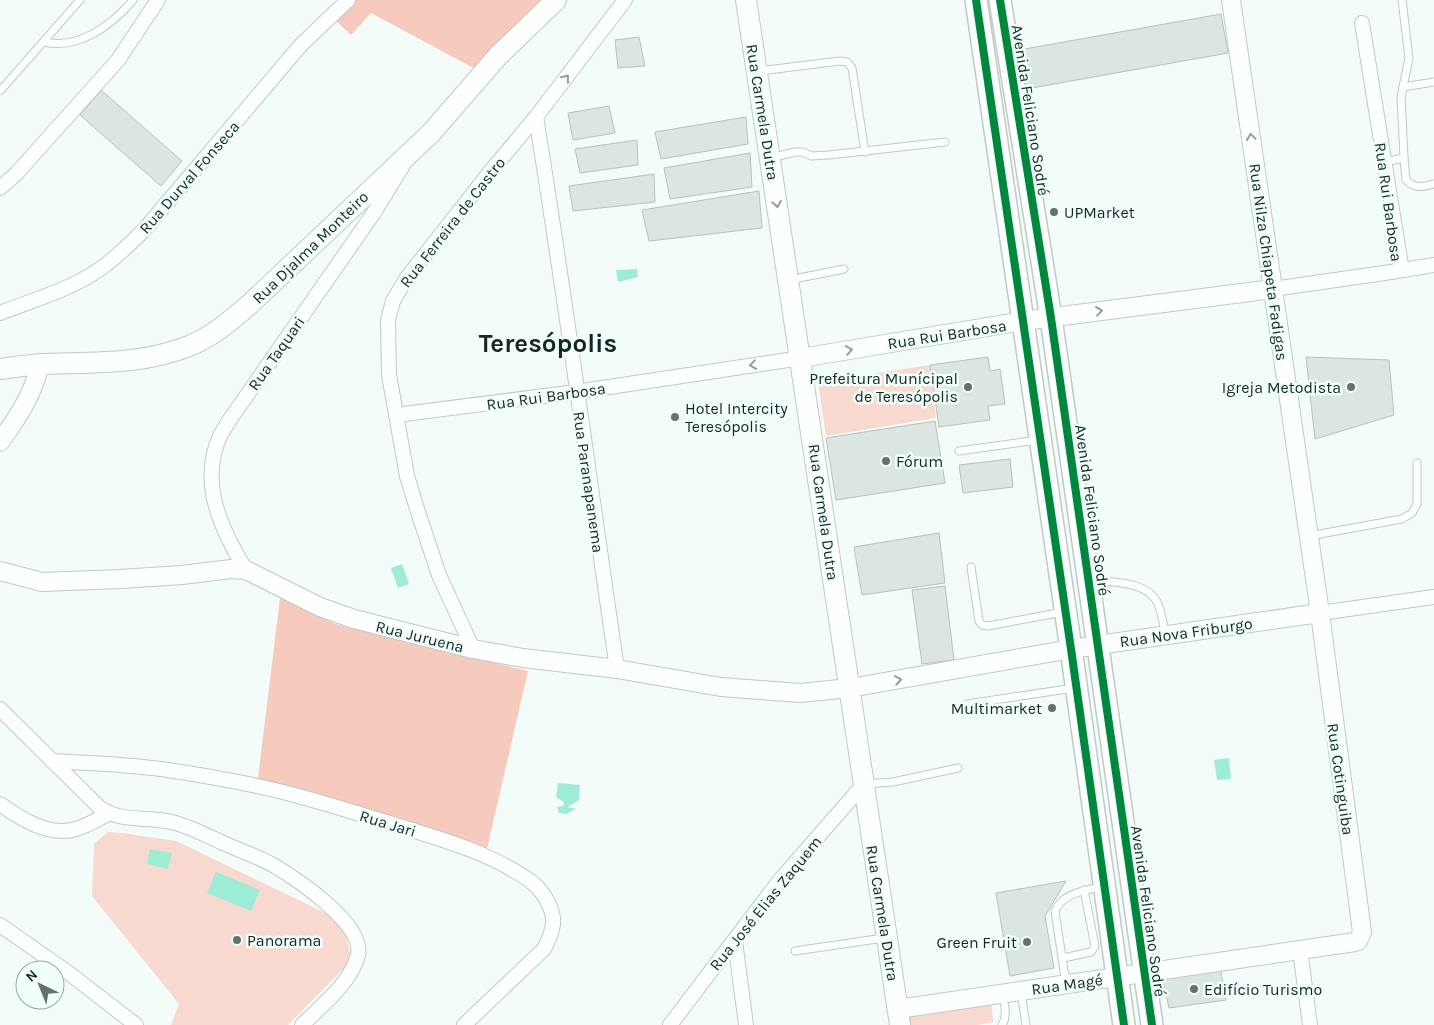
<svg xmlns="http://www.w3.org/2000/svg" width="1434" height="1025" font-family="Karla,sans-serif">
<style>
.green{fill:#f8d9cf}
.forest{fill:#f6cabc}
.water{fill:#9decd8}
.building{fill:#dbe5e1;stroke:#b7c1be}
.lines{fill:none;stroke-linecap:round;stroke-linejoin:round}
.service-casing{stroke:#bfcac6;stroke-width:9}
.minor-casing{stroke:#bfcac6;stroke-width:16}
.tertiary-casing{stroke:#bfcac6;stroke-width:20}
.secondary-casing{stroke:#bfcac6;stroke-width:22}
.primary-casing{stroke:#bfcac6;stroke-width:24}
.service{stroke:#fdfffe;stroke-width:7}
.minor{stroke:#fdfffe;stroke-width:14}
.tertiary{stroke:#fdfffe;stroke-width:18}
.secondary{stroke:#fdfffe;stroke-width:20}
.primary{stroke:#fdfffe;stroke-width:21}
.cycleway-casing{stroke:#f0fffa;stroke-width:11}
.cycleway{stroke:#00873e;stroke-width:8}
.oneway{stroke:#969d9b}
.poi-dot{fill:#65716d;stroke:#f0fffa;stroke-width:2}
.labels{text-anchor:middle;stroke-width:5;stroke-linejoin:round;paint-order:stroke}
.street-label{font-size:16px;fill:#182622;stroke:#f0fffa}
.poi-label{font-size:16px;fill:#182622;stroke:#f0fffa;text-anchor:start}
.town-label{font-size:26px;font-weight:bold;fill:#182622;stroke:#f0fffa}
</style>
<rect width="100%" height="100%" fill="#f4fcf9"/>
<!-- green -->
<g class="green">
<polygon points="930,365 936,418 826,436 818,382"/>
<polygon points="108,832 122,833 176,841 342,921 352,960 288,1025 171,1025 179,1004 92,896 94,844"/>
<polygon points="991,1000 993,1022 978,1025 908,1025 906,1017"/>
</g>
<!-- forest -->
<g class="forest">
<polygon points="350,0 544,0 481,72 371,13 351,35 332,17"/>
<polygon points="280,598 335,624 528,671 487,849 258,778"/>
</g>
<!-- water -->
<g class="water">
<polygon points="637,269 638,277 618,282 616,270"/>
<polygon points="402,564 409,584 398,588 391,568"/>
<polygon points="1229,758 1231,779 1217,780 1214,760"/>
<polygon points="558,783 580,785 579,800 568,807 576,809 566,814 559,813 557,807 563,806 564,802 556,797"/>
<polygon points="150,849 172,853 168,869 147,864"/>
<polygon points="216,872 260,890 251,911 207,893"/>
</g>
<!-- building -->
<g class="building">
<polygon points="1221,14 1228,53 1026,89 1019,50"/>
<polygon points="639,37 645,66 618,68 615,40"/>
<polygon points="101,90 182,161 161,186 80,115"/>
<polygon points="609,106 615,133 573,140 568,113"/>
<polygon points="746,117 748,144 661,159 655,132"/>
<polygon points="637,140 638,165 580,173 575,149"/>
<polygon points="750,153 752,187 670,199 664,168"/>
<polygon points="654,174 655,202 573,211 569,186"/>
<polygon points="759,191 762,228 649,241 642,210"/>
<polygon points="988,357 990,371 1000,369 1005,404 988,406 990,420 939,427 930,365"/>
<polygon points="1306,357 1389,360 1394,415 1315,439"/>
<polygon points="935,421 945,483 836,500 826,438"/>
<polygon points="1010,459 1013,487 963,493 959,465"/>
<polygon points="939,533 945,583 862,595 854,547"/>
<polygon points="945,586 954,660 922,664 912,590"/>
<polygon points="1066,881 1045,916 1054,968 1010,976 996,893"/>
<polygon points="1220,967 1226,1000 1169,1008 1162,977"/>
</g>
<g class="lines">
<defs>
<g id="service">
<path d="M44,42c35,8 68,-17 89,-42"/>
<polyline points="759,71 840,61 847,62 852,68 865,152"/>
<polyline points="1403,87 1434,82"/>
<polyline points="0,91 80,0"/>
<polyline points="770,158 795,152 803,152 811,156 829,155 945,142"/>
<path d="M1404,158l2,22c9,9 16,7 28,4"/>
<polyline points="1384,162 1404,158 1401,97 1409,58 1402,0"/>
<polyline points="789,280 844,269"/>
<polyline points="959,451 1038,440"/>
<polyline points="1309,536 1402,519 1412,513 1417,504 1417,463"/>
<polyline points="971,567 979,621 982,625 988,626 1063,612"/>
<path d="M1091,580c21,2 57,1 67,24 4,9 5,21 8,31"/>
<polyline points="967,704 1074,688"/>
<polyline points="865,784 893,782 958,768"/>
<polyline points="795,951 884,938"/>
<polyline points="1063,958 1091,952 1095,946 1084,890"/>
<path d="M1066,984l-11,-73c7,-18 31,-21 47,-24"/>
<polyline points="1021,992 1026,1025"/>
<path d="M1002,1025c6,-9 2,-21 1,-31"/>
</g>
<g id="minor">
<path d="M536,117c30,184 54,368 81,552"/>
<polyline points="0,188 16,174 118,60 158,0"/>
<polyline points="1397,271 1434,265"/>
<polyline points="1273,289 1391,272 1397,271 1401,265 1362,23"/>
<path d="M0,313c33,-13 70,-23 100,-44 16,-11 30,-25 44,-39l156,-184 48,-46"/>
<polyline points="396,415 576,392 801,358"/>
<path d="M246,570c-25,-40 -48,-89 -25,-136 5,-9 11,-18 17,-26l135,-194 29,-47"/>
<polyline points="1320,613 1434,597"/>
<polyline points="473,649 439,575 418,512 407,476 389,375 388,320 393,301 406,279 490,172 536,117 625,0"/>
<path d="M0,709l99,98c21,16 48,9 73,15 17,4 33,13 49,20 17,8 36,14 52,23 22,13 92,59 85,90 -7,28 -36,50 -56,70"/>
<path d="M52,761c36,2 73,3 109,8 48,7 95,15 141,28 29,8 58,17 87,26 48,15 98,28 140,57 10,7 20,20 23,33 4,13 -3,25 -8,36l-80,76"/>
<path d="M0,804c21,15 49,33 76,25 11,-3 22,-10 32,-15"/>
<polyline points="0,925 70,974 136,1025"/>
<polyline points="735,941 746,1025"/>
<polyline points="1300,950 1310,1025"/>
<polyline points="670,1025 780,880 864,784"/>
</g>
<g id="tertiary">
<polyline points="801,358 1023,321 1273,289"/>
<path d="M0,442c19,-27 32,-45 40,-78"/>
<polyline points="0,571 42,582 120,579 182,575 231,569 246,570 320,607 354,619 473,649 523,658 617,669 721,687 800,693 850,688 1071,649 1320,613"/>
<polyline points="898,1009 1355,942 1358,941 1362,932 1320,613 1231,0"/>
</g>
<g id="secondary">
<polyline points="746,0 900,1025"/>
<path d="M0,369c14,-2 28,-4 42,-5 50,-2 100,1 147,-18 23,-9 42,-26 60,-41l182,-172 67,-77 58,-56"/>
</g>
<g id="primary">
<polyline points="976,0 1071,649 1124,1025"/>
<polyline points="1000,0 1051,318 1152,1025"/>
</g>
</defs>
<!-- service casing -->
<use href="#service" class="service-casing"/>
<!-- minor casing -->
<use href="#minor" class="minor-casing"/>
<!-- tertiary casing -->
<use href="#tertiary" class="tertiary-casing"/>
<!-- secondary casing -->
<use href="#secondary" class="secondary-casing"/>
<!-- primary casing -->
<use href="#primary" class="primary-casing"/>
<!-- service -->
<use href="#service" class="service"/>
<!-- minor -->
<use href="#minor" class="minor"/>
<!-- tertiary -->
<use href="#tertiary" class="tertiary"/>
<!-- secondary -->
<use href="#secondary" class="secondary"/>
<!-- primary -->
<use href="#primary" class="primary"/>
<defs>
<g id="cycleway">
<polyline points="976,0 1071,649 1124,1025"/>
<polyline points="1000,0 1051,318 1152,1025"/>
</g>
</defs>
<!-- cycleway casing -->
<use href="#cycleway" class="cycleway-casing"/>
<!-- cycleway -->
<use href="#cycleway" class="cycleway"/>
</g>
<!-- one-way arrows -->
<defs><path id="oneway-chevron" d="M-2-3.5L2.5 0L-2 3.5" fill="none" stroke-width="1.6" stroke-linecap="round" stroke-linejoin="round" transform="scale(1.25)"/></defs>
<g class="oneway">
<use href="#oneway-chevron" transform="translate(566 78) rotate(-52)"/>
<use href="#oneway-chevron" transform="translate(1251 137) rotate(-98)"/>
<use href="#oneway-chevron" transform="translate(777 204) rotate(81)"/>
<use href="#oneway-chevron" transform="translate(1099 311) rotate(-7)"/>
<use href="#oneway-chevron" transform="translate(849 350) rotate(-9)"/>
<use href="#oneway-chevron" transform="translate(753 365) rotate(171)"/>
<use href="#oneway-chevron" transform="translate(898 680) rotate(-10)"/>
</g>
<!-- markers -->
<g class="poi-dot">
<circle cx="1054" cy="212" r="5"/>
<circle cx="968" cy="387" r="5"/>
<circle cx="1351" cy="387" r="5"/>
<circle cx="675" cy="417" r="5"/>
<circle cx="886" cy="461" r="5"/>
<circle cx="1052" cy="708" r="5"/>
<circle cx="237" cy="940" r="5"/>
<circle cx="1027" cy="942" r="5"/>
<circle cx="1194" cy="989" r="5"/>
</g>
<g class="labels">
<!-- street labels -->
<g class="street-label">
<text transform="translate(1031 110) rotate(81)" y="6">Avenida Feliciano Sodré</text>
<text transform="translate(763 112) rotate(81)" y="6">Rua Carmela Dutra</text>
<text transform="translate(189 177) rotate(-49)" y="6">Rua Durval Fonseca</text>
<text transform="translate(1389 202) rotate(82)" y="6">Rua Rui Barbosa</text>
<text transform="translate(452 222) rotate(-52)" y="6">Rua Ferreira de Castro</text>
<text transform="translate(310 247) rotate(-44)" y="6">Rua Djalma Monteiro</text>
<text transform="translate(1269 262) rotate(82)" y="6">Rua Nilza Chiapeta Fadigas</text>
<text transform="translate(947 334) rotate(-9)" y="6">Rua Rui Barbosa</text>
<text transform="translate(276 353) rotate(-55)" y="6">Rua Taquari</text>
<text transform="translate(546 396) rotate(-8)" y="6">Rua Rui Barbosa</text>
<text transform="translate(589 482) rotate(82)" y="6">Rua Paranapanema</text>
<text transform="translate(1093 510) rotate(82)" y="6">Avenida Feliciano Sodré</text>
<text transform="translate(824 512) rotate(82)" y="6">Rua Carmela Dutra</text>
<text transform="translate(1186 632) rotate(-8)" y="6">Rua Nova Friburgo</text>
<text transform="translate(420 636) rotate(14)" y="6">Rua Juruena</text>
<text transform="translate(1341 779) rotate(82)" y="6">Rua Cotinguiba</text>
<text transform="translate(388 823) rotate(17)" y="6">Rua Jari</text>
<text transform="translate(765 903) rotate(-51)" y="6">Rua José Elias Zaquem</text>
<text transform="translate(1149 911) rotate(82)" y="6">Avenida Feliciano Sodré</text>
<text transform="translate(883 913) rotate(81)" y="6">Rua Carmela Dutra</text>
<text transform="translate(1067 984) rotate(-8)" y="6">Rua Magé</text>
</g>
<!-- poi labels -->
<g class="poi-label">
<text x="1064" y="218">UPMarket</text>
<text x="958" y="384" text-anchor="end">Prefeitura Munícipal<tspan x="958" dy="18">de Teresópolis</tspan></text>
<text x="1341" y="393" text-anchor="end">Igreja Metodista</text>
<text x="685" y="414">Hotel Intercity<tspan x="685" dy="18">Teresópolis</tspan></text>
<text x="896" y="467">Fórum</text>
<text x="1042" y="714" text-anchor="end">Multimarket</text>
<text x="247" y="946">Panorama</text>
<text x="1017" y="948" text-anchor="end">Green Fruit</text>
<text x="1204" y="995">Edifício Turismo</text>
</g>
<!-- town labels -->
<g class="town-label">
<text x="548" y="352">Teresópolis</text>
</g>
</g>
<!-- north arrow -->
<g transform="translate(40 985) rotate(317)"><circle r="24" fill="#f0fffa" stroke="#9aa8a4"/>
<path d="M0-4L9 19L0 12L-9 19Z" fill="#65716d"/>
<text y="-8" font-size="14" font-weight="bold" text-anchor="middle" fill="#182622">N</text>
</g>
</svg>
